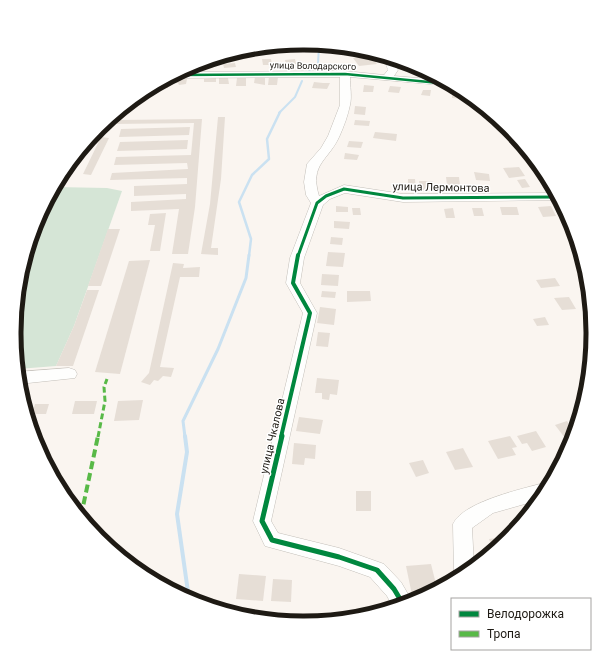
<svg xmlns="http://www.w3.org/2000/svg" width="607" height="666" font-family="Roboto,sans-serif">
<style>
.green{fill:#d5e5d6}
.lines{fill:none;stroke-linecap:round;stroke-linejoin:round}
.stream-far3{stroke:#cae1f1;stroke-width:2}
.stream-far2{stroke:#cae1f1;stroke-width:2.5}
.stream-far1{stroke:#cae1f1;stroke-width:3}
.stream{stroke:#cae1f1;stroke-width:4}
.building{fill:#e6ded6}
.minor-casing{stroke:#c3bfb9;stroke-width:1}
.minor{fill:#fefefd;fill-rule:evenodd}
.quiet-far1{stroke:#58b947;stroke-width:3;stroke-dasharray:6 3;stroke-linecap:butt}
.quiet{stroke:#58b947;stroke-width:4;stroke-dasharray:8 4;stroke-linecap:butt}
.cycleway-far3-casing{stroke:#fff;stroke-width:4}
.cycleway-far2-casing{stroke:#fff;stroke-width:5}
.cycleway-far1-casing{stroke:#fff;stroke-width:6}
.cycleway-casing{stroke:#fff;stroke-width:8}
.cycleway-far3{stroke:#00873e;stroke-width:2.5}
.cycleway-far2{stroke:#00873e;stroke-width:3}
.cycleway-far1{stroke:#00873e;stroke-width:4}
.cycleway{stroke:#00873e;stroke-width:5}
.labels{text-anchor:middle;stroke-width:3;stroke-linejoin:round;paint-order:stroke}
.far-street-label{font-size:9px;fill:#1e1a14;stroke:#fff}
.street-label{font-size:11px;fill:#1e1a14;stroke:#fff}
.rim{fill:none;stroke:#1e1a14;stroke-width:5}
</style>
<rect width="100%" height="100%" fill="#faf5f0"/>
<!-- green -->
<polygon class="green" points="55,187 107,188 122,191 74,326 56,366 18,369 14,333 20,276 36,222"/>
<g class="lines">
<!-- stream-far3 -->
<g class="stream-far3">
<polyline points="309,71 318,64 319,45"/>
<polyline points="279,113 295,97 302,81"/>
</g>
<!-- stream-far2 -->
<polyline class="stream-far2" points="249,256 251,239 239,202 252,175 269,159 267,139 280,112"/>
<!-- stream-far1 -->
<polyline class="stream-far1" points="185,437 183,421 218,349 246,278 249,255"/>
<!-- stream -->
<polyline class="stream" points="185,436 187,452 177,514 189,599"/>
</g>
<!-- building -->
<g class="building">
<polygon points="371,56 377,64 359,66 353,58"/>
<polygon points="262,59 271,59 272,65 263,65"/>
<polygon points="295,59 296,64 286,64 285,60"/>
<polygon points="212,63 213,68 202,69 201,64"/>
<polygon points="235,63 236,67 224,68 223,64"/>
<polygon points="255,77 265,78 265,85 254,83"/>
<polygon points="269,77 278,77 277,85 268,85"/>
<polygon points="216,78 216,82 204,82 204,79"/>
<polygon points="219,78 228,78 229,84 219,84"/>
<polygon points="237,78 246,78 246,86 236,86"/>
<polygon points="187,79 186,84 179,85 178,83 175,83 175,80"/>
<polygon points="164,81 167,81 168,88 157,88 156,85"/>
<polygon points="314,82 323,83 330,83 327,89 312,88"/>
<polygon points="364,85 374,86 373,92 363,92"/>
<polygon points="390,86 401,87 399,93 388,92"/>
<polygon points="423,90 431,90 430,96 421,95"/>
<polygon points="452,92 463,92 463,99 452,98"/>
<polygon points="355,106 366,107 365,115 354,114"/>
<polygon points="119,114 118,120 202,119 195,207 188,254 172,254 179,209 131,211 131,202 186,199 186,194 134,196 134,186 187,184 187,178 110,180 112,173 188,169 187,163 114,165 116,157 191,155 194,123 112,124 113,117"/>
<polygon points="218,117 225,117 221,179 211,248 218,248 218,255 201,254 210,204"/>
<polygon points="355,120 370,121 369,126 354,125"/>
<polygon points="190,127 189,135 119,137 121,129"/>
<polygon points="375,132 397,134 396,141 373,138"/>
<polygon points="101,137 109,138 91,175 83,174"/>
<polygon points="188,140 187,149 117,151 120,142"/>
<polygon points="349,141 363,142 361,148 347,147"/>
<polygon points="79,152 85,153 77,163 71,162"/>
<polygon points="345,153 359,155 357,160 344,159"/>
<polygon points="519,167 525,176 509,178 503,168"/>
<polygon points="474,172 489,174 490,181 476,180"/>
<polygon points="446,177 459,177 460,186 447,185"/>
<polygon points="408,179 415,179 416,189 408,189"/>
<polygon points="525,179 530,187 522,188 517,180"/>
<polygon points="419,181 433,181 434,190 420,190"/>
<polygon points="336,206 348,207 348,212 336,212"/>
<polygon points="551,206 556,216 543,217 538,207"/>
<polygon points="500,207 517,207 519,215 502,215"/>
<polygon points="352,208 360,208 361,215 353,215"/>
<polygon points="453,208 455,218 446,218 444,209"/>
<polygon points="472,208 482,208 484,216 474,216"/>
<polygon points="166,213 160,251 150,251 155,225 148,225 150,214"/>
<polygon points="334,221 350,222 349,229 334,228"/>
<polygon points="108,229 120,229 101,286 88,286"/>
<polygon points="331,237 343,238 342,245 330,244"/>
<polygon points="328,252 345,253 343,267 326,266"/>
<polygon points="150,260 120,374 95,372 129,261"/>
<polygon points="173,263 184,264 183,268 200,267 199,277 180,277 160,367 174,368 171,377 163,376 158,381 154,380 150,385 141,382 149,373"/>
<polygon points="322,274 339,275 338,286 321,285"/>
<polygon points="555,278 560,286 541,288 536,280"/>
<polygon points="87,290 99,290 73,366 56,366 74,326"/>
<polygon points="322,291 336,292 335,298 321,297"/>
<polygon points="347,291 370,291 371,301 347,302"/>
<polygon points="569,297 576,309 562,310 554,298"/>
<polygon points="320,307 336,309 334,325 317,323"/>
<polygon points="545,317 549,325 537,326 533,319"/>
<polygon points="318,332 330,333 328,347 316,346"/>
<polygon points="317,378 339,380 337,395 330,394 329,400 322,399 322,393 315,393"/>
<polygon points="143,400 139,420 114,421 118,401"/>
<polygon points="75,401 97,401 94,414 72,414"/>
<polygon points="35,404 49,404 46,414 32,414"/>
<polygon points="299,417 323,420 320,434 296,431"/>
<polygon points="567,421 575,432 572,440 568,442 555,425"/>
<polygon points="536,431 546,447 532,451 527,443 522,444 517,436"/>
<polygon points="510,436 517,447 512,448 516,455 498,459 488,441"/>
<polygon points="294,443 316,445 315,459 305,458 304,465 292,464"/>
<polygon points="463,448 473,467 455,470 446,452"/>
<polygon points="423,460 429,473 416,477 409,463"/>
<rect x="356" y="491" width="15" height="20"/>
<polygon points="505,537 506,539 493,550 489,539"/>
<polygon points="431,564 437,588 425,592 426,594 412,595 406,566"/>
<polygon points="239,574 266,576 263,601 236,599"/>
<polygon points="273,579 292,580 291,602 271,601"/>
</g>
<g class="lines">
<defs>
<g id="minor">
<path d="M383,56l10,3 5,11 -4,6 48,4 11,6 -103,-9c0,9 2,20 0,28 -2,10 -6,21 -10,30 -11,26 -31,28 -21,61l25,-11 59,9 153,-1 3,7 -156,2 -58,-9 -15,6 -7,6 -19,53 -4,25 17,30 -46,208 7,12 61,15 45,16 17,18 11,19 -19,6 -6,-11 -17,-19 -31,-11 -74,-20 -12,-25 50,-208 -17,-30 4,-25 21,-55 -5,-8 -2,-13 3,-18 14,-16 7,-12 12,-31v-28l-164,1 -4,-1 9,-5 164,-1 39,4 4,-5z"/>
<polygon points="69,368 75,370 77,374 75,378 19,384 18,372"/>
<path d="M547,482l3,1 -11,17 -46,13 -21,15 2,38 -18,12 -2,-4 -1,-50c11,-23 70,-35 94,-42z"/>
</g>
</defs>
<!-- minor casing -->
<use href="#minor" class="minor-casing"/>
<!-- minor -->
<use href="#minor" class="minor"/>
<!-- quiet-far1 -->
<polyline class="quiet-far1" points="98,437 105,401 104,387 107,379"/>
<!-- quiet -->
<polyline class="quiet" points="81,516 98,436"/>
<defs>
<polyline id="cycleway-far3" points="176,75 345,74 450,84"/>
<polyline id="cycleway-far2" points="298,256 317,203 326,196 344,189 403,198 557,197"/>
<polyline id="cycleway-far1" points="281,437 310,313 293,283 298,255"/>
<polyline id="cycleway" points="282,436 262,521 272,540 339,557 377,570 394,589 403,604"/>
</defs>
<!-- cycleway-far3 casing -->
<use href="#cycleway-far3" class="cycleway-far3-casing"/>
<!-- cycleway-far2 casing -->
<use href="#cycleway-far2" class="cycleway-far2-casing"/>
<!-- cycleway-far1 casing -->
<use href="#cycleway-far1" class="cycleway-far1-casing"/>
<!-- cycleway casing -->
<use href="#cycleway" class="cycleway-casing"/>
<!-- cycleway-far3 -->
<use href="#cycleway-far3" class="cycleway-far3"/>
<!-- cycleway-far2 -->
<use href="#cycleway-far2" class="cycleway-far2"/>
<!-- cycleway-far1 -->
<use href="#cycleway-far1" class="cycleway-far1"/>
<!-- cycleway -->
<use href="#cycleway" class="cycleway"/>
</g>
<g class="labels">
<!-- far-street labels -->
<g class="far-street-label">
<text transform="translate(313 66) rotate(1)" y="3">улица Володарского</text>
</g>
<!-- street labels -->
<g class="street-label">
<text transform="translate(441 187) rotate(1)" y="4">улица Лермонтова</text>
<text transform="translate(272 436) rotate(-77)" y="4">улица Чкалова</text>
</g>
</g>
<!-- crop -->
<path d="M0 0H607V666H0ZM303 50H304A282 282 0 0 1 586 332V334A282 282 0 0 1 304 616H303A282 282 0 0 1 21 334V332A282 282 0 0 1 303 50Z" fill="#fff" fill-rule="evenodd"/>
<path class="rim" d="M303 50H304A282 282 0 0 1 586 332V334A282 282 0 0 1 304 616H303A282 282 0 0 1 21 334V332A282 282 0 0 1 303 50Z"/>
<!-- legend -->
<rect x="451" y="598" width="140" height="52" fill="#ffffff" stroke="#a5a3a1"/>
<rect x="459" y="611" width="20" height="6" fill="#00873e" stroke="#a5a3a1"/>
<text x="487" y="618" font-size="12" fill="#1e1a14">Велодорожка</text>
<rect x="459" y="631" width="20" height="6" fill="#58b947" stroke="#a5a3a1"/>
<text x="487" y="638" font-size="12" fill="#1e1a14">Тропа</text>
</svg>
